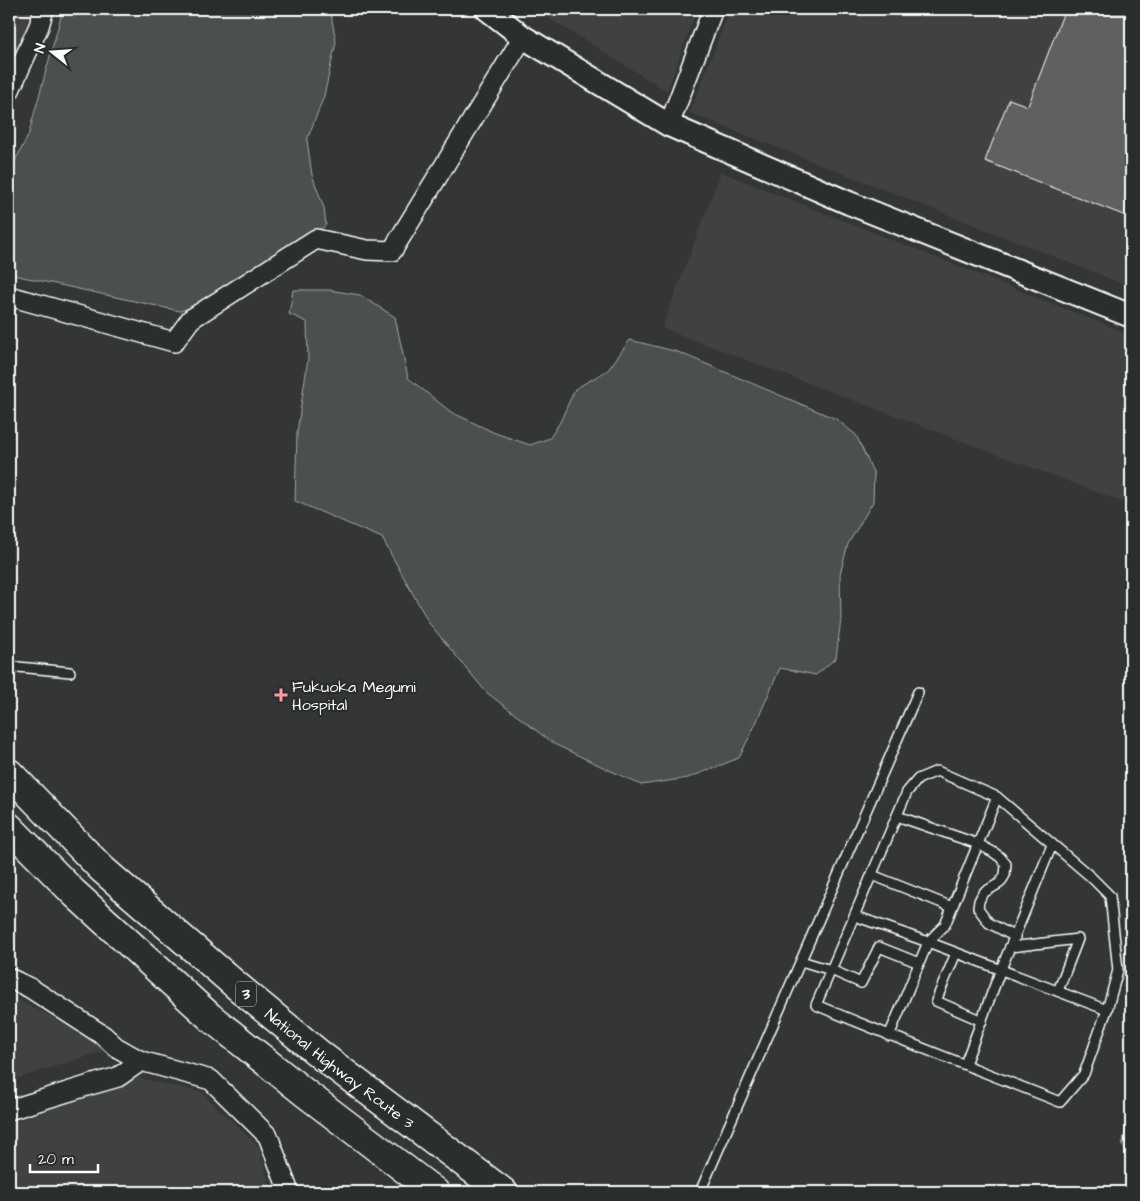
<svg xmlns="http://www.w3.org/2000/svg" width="1140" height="1201" font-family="'Architects Daughter',sans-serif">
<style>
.built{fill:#404243}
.green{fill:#4c4f50;stroke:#a6a7a8}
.building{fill:#5f6162;stroke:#fff}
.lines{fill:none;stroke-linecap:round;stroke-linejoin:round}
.service-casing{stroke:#fff;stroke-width:12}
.minor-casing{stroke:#fff;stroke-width:22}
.tertiary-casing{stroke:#fff;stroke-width:26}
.trunk-casing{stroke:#fff;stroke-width:31}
.service{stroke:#2a2d2e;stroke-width:9}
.minor{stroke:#2a2d2e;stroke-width:19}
.tertiary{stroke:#2a2d2e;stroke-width:22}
.trunk{stroke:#2a2d2e;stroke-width:28}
.poi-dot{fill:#ff9aa2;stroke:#2a2d2e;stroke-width:2}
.labels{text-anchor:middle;stroke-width:4.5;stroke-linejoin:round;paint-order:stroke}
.shield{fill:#2a2d2e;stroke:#bfc0c0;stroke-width:1}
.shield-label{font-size:15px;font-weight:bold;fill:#fff}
.poi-label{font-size:16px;fill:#fff;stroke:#2a2d2e;text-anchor:start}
.street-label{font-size:16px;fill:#fff;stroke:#2a2d2e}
</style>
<rect width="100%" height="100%" fill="#333536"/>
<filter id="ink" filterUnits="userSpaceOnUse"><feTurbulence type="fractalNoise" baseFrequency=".02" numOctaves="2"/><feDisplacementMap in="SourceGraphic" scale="10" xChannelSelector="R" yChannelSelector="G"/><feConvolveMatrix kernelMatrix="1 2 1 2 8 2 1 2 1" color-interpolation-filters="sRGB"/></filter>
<g filter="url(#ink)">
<!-- built -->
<g class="built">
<polygon points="9,9 36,9 9,100"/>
<polygon points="534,9 697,9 667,91"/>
<polygon points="730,9 1131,9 1131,287 690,113"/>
<polygon points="721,172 1131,335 1131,505 662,328"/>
<polygon points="9,996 116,1047 9,1081"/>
<polygon points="138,1078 201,1092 259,1147 270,1186 250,1192 9,1192 9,1124"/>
</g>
<!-- green -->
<g class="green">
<polygon points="63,9 330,9 336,42 324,96 307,140 312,175 324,208 326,225 292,251 232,292 180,311 9,274 9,172 28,136"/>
<polygon points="293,290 329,290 360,295 395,317 408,378 451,412 495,433 530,445 550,438 560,422 575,389 608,370 630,340 678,352 836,419 856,435 874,474 873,502 848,544 840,574 841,619 836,658 816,675 780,668 756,723 739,758 688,778 641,785 554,744 486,692 429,623 382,538 295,501 297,432 308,359 307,322 289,314"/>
<polygon points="1131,1105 1131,1152 1122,1146"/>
</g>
<!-- building -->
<polygon class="building" points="1065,9 1131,9 1131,218 985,161 1009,99 1028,106"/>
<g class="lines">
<defs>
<g id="service">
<polyline points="9,669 18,667 70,672"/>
<path d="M937,771l60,26 94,80 19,19 8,74 -11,40 -23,64 -24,28c-81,-32 -163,-63 -244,-97l91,-213 11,-13z"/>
<polyline points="897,816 978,844 993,852 1000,857 1006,864 1005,875 1000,883 983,893 979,901 978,908 989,923 1015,937"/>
<polyline points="872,875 952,907"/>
<polyline points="855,916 928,942 1107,1010"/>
<polyline points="1010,947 1078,939 1058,991"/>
<polyline points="956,953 936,1001 982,1021"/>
<polyline points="801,961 831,970 861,983 879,947 919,963"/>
<polyline points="889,1036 928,942 945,925 997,797"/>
<polyline points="965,1064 1001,969 1052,845"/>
<polyline points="700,1192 918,692"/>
</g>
<g id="minor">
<polyline points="9,92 39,26 44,9"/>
<polyline points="669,125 713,9"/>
<polyline points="9,296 174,342 191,319 316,239 367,250 392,251 523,37"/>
<polyline points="9,978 30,988 104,1036 116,1047 141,1061 118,1077 90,1085 9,1110"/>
<polyline points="141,1061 211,1080 268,1136 289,1192"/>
</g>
<polyline id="tertiary" points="487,9 523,37 669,125 849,203 1131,316"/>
<g id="trunk">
<path id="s1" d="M9,773l93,96 135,117 86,71 180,135"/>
<polyline points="9,827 73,892 210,1017 305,1093 435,1192"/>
</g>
</defs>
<!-- service casing -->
<use href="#service" class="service-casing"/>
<!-- minor casing -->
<use href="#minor" class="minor-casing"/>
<!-- tertiary casing -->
<use href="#tertiary" class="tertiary-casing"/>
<!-- trunk casing -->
<use href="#trunk" class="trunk-casing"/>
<!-- service -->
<use href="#service" class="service"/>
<!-- minor -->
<use href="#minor" class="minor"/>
<!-- tertiary -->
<use href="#tertiary" class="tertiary"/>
<!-- trunk -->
<use href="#trunk" class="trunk"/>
</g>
</g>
<!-- markers -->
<path class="poi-dot" d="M278.5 687.5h5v5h5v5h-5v5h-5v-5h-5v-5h5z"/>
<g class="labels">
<!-- shield labels -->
<rect class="shield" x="236" y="981.5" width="20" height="25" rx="4"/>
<g class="shield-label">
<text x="246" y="999">3</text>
</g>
<!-- poi labels -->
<g class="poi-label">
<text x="292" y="692">Fukuoka Megumi<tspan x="292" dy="18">Hospital</tspan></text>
</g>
<!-- street labels -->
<g class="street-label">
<text dy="6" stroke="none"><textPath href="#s1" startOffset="444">National Highway Route 3</textPath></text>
</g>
</g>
<!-- margin -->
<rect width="1140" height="1201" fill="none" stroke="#2a2d2e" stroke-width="30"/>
<rect x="15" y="15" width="1110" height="1171" fill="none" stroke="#fff" stroke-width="2" filter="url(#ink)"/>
<!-- north arrow -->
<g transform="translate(52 52) rotate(287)" stroke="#2a2d2e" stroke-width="4" paint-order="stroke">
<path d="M0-4L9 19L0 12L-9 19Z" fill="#ffffff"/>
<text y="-8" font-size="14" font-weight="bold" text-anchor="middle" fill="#ffffff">N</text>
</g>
<!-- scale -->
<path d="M30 1164v8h68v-8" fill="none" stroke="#ffffff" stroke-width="2.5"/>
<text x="38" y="1164" font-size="15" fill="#ffffff" stroke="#2a2d2e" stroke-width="4" paint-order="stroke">20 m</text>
</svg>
